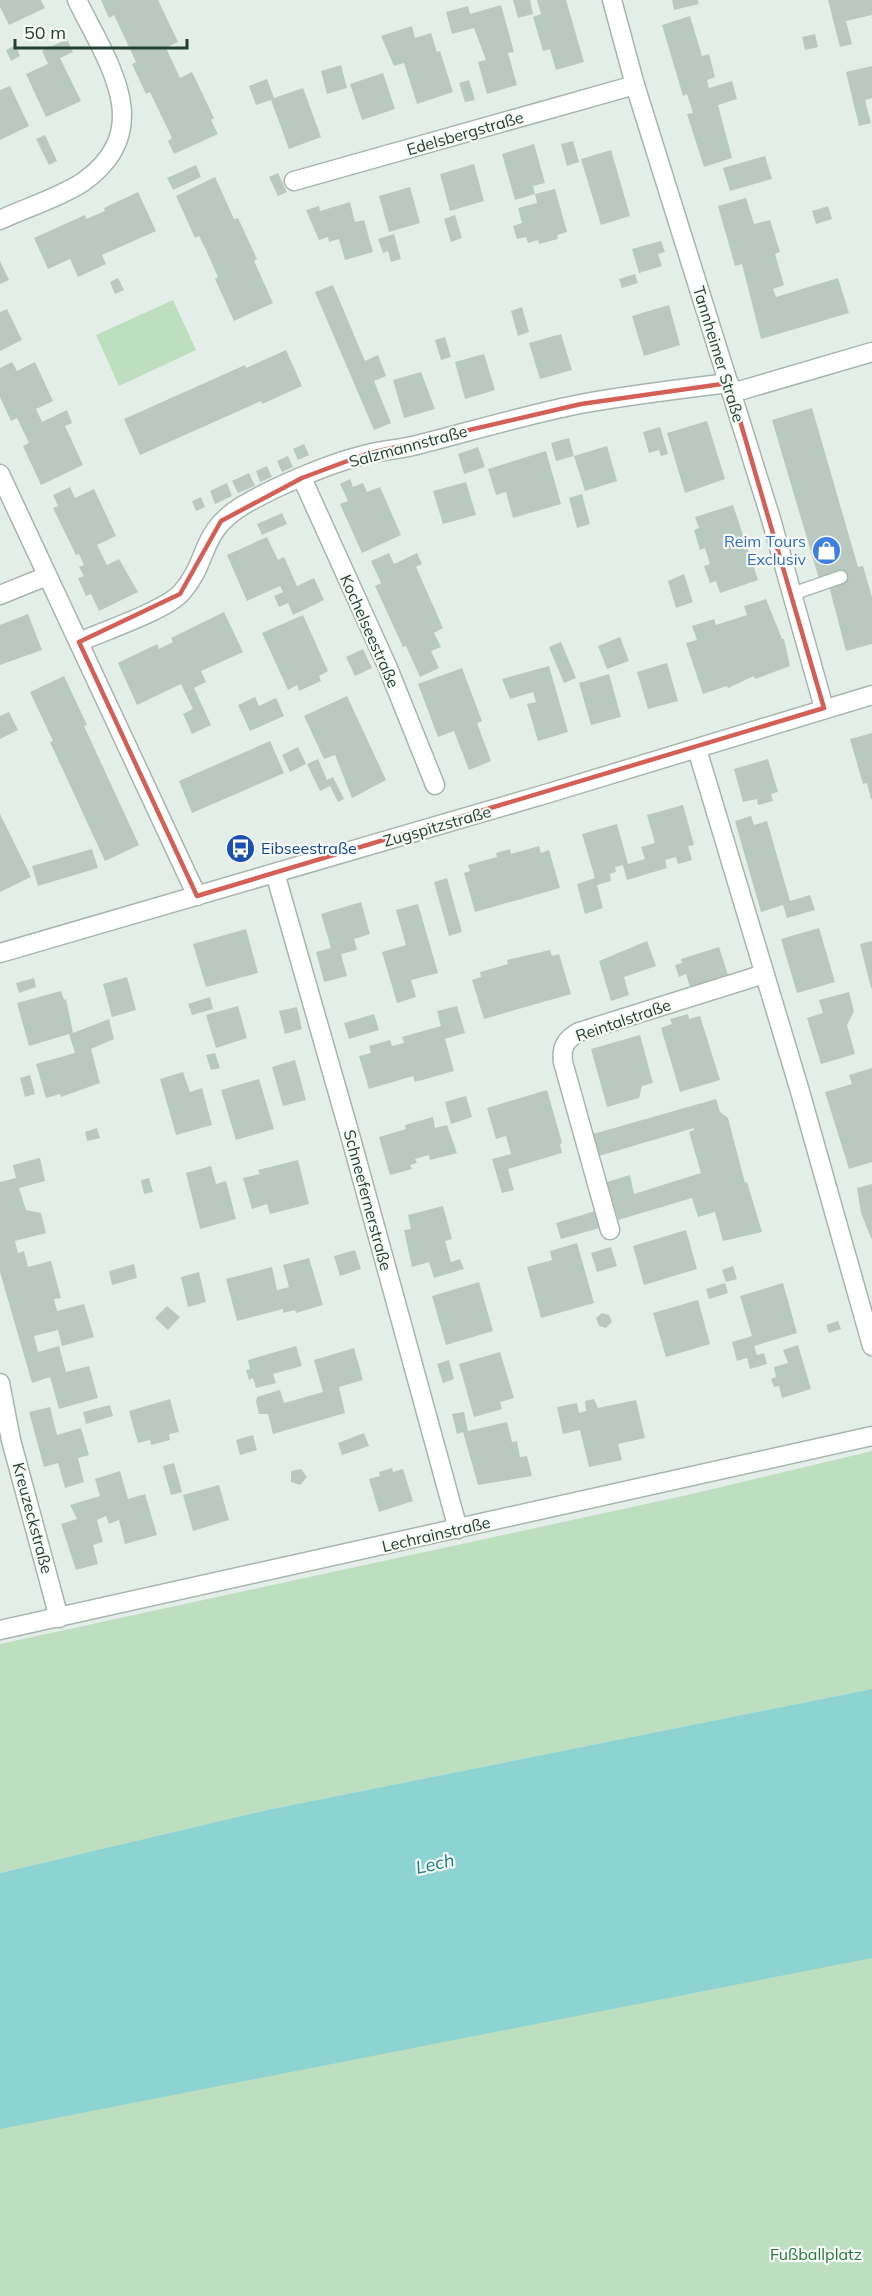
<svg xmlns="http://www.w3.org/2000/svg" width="872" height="2296" font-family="Mulish,sans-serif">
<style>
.green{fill:#bddfc0}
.water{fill:#8cd3d1}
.building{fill:#b9c9c0}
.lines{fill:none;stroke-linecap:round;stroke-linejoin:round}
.service-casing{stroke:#a6b6ae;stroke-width:15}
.minor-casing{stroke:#a6b6ae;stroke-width:21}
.tertiary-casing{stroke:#a6b6ae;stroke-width:21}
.service{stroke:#fff;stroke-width:12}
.minor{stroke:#fff;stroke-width:18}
.tertiary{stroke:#fff;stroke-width:18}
.marked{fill:none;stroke:#d45f57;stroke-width:4.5;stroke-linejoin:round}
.labels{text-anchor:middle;stroke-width:4.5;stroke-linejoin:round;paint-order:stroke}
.street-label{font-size:16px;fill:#234033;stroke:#f5faf7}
.shop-label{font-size:16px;fill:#366cbe;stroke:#f5faf7;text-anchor:end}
.transit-label{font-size:16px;fill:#164399;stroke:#f5faf7;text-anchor:start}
.park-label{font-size:16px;fill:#2c773b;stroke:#f5faf7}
.water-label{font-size:18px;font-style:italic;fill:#1c7d7b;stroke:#f5faf7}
</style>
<rect width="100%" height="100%" fill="#e4eee8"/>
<!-- green -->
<g class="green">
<polygon points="173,300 196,350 119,386 96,335"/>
<polygon points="872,1451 872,1689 267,1810 0,1873 0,1644 692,1494"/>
<polygon points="872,1938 872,2296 0,2296 0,2125"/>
</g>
<!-- water -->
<polygon class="water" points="872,1689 872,1958 0,2129 0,1873 267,1810"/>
<!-- building -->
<g class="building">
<polygon points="0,0 41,0 45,8 9,25 0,7"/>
<polygon points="101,0 158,0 178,42 166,48 180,78 192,72 214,118 211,120 218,134 174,154 168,141 172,138 150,92 146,94 132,64 136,62 114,15 109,18"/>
<polygon points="513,0 530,0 533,14 518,18"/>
<polygon points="537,0 566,0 584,62 556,70 550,49 543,51 533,17 541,14"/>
<polygon points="672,0 698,0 699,4 674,10"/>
<polygon points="828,0 872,0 872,15 846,21 852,44 840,47"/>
<polygon points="501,5 514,52 508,53 517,85 487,94 478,62 486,60 474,28 452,34 446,12 468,6 470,14"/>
<polygon points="690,16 702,56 709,54 715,77 707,80 709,88 732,81 737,99 718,105 732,158 704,167 687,114 693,113 687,94 683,96 662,25"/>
<polygon points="412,26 415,38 431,33 437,52 440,51 453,92 417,104 404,63 394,66 381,36"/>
<polygon points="815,34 818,47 805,50 802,37"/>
<polygon points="67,39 73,52 60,58 81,101 46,117 26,74 48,64 42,51"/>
<polygon points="16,45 20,56 11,61 6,50"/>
<polygon points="341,65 347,88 327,94 321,71"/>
<polygon points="872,66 872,98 865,100 871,123 859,126 846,72"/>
<polygon points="383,73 395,109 362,120 350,84"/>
<polygon points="267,79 274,98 303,88 321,137 289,149 271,100 256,105 249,86"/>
<polygon points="469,80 475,100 465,102 459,83"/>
<polygon points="10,86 29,126 0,140 0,90"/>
<polygon points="45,135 57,161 49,165 36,139"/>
<polygon points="573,141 579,162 567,166 561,144"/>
<polygon points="534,144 545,183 533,186 535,194 515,200 502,154"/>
<polygon points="611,150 630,216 601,225 581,159"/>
<polygon points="765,156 772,179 730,191 723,168"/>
<polygon points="474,164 484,201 450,211 440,174"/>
<polygon points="196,165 201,177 173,190 167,178"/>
<polygon points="278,173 287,192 278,196 269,177"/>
<polygon points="215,177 234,219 238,218 257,259 254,261 273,303 234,321 215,279 218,277 206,250 199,236 195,238 176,196"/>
<polygon points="410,187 420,223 389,232 379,196"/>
<polygon points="555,189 567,232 557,235 558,239 539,244 538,240 528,243 526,237 517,239 513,226 522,223 518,208 537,203 535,194"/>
<polygon points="138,192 156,231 102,255 106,264 78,277 70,259 48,269 34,238 85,215 86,219 105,211 104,208"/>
<polygon points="746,198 754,224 770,220 780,252 775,254 784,285 773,289 776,297 838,278 849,313 761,339 742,264 735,266 718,206"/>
<polygon points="350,202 355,222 364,220 373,252 345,260 339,239 329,242 328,237 319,240 306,210 319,206 320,211"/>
<polygon points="828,206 832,219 816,224 812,211"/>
<polygon points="455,215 462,238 451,242 444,219"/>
<polygon points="394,234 401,259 391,262 388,251 383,253 378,239"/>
<polygon points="661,241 665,252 658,254 662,266 639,273 632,249"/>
<polygon points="0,261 9,280 0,284"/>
<polygon points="635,274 638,283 622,288 619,279"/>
<polygon points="118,278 124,290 115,294 110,282"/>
<polygon points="333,285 365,361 378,355 386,376 374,381 391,423 374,430 315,292"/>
<polygon points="669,305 680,345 644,356 632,316"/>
<polygon points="522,307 529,332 518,336 511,311"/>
<polygon points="7,309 22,340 0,351 0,312"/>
<polygon points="561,334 572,370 540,379 529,343"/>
<polygon points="445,337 451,357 441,360 435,340"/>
<polygon points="286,350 302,386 262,404 261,401 140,455 124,419 245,365 246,368"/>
<polygon points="484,354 495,390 465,399 455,362"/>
<polygon points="12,362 17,371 35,362 53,401 36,409 42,422 67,410 72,423 65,426 83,465 41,485 23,446 29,443 17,418 11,421 0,397 0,368"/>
<polygon points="421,372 435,409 404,418 393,380"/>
<polygon points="812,408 858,567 863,566 872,597 872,644 846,651 829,586 819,579 772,420"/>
<polygon points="707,421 725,479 685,493 667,433"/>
<polygon points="660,427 668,454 661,456 659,450 649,453 643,432"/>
<polygon points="569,438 574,456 556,461 551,443"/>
<polygon points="304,444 309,455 298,460 293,449"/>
<polygon points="607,446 617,481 585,491 574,456"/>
<polygon points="478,447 485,467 464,474 458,454"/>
<polygon points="546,451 561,504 513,518 506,492 496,495 488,469"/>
<polygon points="288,456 293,467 282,472 277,461"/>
<polygon points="267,466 272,477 260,482 256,471"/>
<polygon points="249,473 255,486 238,493 232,481"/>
<polygon points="350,479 353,487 363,483 367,492 380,487 401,535 362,553 340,504 348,501 340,484"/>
<polygon points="466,482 476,515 443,524 433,491"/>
<polygon points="227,483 232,496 215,504 210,491"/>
<polygon points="70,487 75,498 94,489 116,536 97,545 107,565 119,559 138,592 99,611 91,594 86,596 78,578 84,576 79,567 84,565 79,554 76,555 53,508 58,506 53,495"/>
<polygon points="582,494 590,524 577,528 569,498"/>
<polygon points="201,497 205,507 196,511 192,501"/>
<polygon points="733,505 758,580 720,593 716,581 710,583 704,566 710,564 705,548 700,550 694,530 699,528 695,517"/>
<polygon points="282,513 287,524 262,535 257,524"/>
<polygon points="267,537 278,560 284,557 297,586 314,578 324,600 293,615 288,603 279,607 274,596 283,592 280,586 247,601 227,555"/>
<polygon points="389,553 394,564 417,553 422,564 416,567 443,628 434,633 441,647 431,651 439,668 420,677 406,646 403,647 375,586 381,583 371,561"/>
<polygon points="684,574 693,602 676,608 668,581"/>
<polygon points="766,599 782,639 784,639 790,666 755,679 754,676 728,688 727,686 703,694 686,643 697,640 692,626 714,619 716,625 747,615 744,606"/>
<polygon points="224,612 243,652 201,671 206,682 194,688 211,725 192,734 183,714 193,709 181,684 137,705 118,663 157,644 159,649 173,642 171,638"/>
<polygon points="28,614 42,650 0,665 0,625"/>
<polygon points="303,615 328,671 319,676 321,681 299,691 297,685 288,690 262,633"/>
<polygon points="620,637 629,661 607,669 598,646"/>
<polygon points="561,642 576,678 564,683 549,647"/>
<polygon points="363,649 372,668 355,676 346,657"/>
<polygon points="667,663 678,701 648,709 637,672"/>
<polygon points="549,666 568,732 538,741 527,704 536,702 533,692 510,699 502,679"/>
<polygon points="462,668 482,721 477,723 491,761 469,770 454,731 438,737 418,684"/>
<polygon points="609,674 621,717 591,725 579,683"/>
<polygon points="64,676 87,725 84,726 139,845 105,861 50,742 53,741 30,692"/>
<polygon points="347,696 386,780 352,798 335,755 324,759 304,716"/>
<polygon points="255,697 259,706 276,698 284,716 250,731 238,705"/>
<polygon points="9,712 18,730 0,739 0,716"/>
<polygon points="872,733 872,799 871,799 867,783 863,784 850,739"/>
<polygon points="270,741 284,773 192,813 179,781"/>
<polygon points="298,747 306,764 290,772 282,755"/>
<polygon points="318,759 327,780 333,777 344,799 338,802 330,786 320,791 307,764"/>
<polygon points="768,759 778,792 771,794 773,801 758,805 757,799 743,802 734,769"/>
<polygon points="683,805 694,845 688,846 692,860 678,864 676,857 665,860 667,868 627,880 623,865 615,867 616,872 610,874 611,881 597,885 603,908 585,914 577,884 595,878 582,834 617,824 628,864 645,859 641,847 655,843 647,815"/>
<polygon points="0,814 31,877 0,892"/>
<polygon points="751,816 754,825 767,821 790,901 810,895 815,910 787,918 783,905 761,912 735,821"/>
<polygon points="539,846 541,853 549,850 560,888 475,912 464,873 470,871 468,865 497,857 496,853 510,849 511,854"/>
<polygon points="92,849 98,868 38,886 32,866"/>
<polygon points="447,878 462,932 449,936 434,882"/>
<polygon points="361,902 370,934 354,939 357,950 341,954 347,976 324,982 316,952 331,948 321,914"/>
<polygon points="418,904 438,973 411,980 416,997 397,1003 382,952 406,945 396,910"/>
<polygon points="819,928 835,982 797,993 781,939"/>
<polygon points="246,929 258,973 206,987 193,944"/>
<polygon points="647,941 656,966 624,977 629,995 611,1001 599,961"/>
<polygon points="872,941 872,988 871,988 860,944"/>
<polygon points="719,947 728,975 690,987 686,974 679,977 675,965 682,963 681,959"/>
<polygon points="550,950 552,956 559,954 571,994 484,1019 472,980 481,977 480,972 508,964 507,960"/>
<polygon points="127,977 136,1010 112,1017 103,984"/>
<polygon points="34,978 36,987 19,993 16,983"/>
<polygon points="61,991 64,1000 66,999 73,1033 109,1019 114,1039 91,1049 100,1083 61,1097 60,1094 46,1098 36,1064 75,1053 69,1034 29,1046 17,1003"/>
<polygon points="849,992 854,1011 847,1025 855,1054 821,1064 807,1018 823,1013 819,1000"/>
<polygon points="210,997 213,1009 192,1015 188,1004"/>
<polygon points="238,1006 247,1038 216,1048 206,1015"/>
<polygon points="457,1006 465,1033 445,1039 454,1071 415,1082 413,1076 369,1089 359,1056 371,1053 369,1046 390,1040 392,1046 404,1043 402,1037 441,1026 437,1011"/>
<polygon points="297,1007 302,1029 285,1034 279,1011"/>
<polygon points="374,1014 379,1030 349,1039 344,1023"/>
<polygon points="688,1014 689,1019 700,1016 720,1080 680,1092 661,1028 672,1024 670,1019"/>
<polygon points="640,1035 653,1083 642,1086 639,1098 607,1107 591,1049"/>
<polygon points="215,1053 220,1068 211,1070 206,1055"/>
<polygon points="295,1060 306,1100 283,1106 272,1067"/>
<polygon points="872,1068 872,1162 849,1169 825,1092 852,1084 849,1075"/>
<polygon points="183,1072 190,1092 202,1088 212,1125 176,1135 160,1079"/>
<polygon points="30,1075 35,1094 25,1097 20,1078"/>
<polygon points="259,1079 274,1129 236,1140 221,1090"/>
<polygon points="547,1090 562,1143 560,1144 562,1153 508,1169 514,1190 502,1193 492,1159 511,1154 506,1136 496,1139 487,1108"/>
<polygon points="466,1096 472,1117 451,1124 445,1102"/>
<polygon points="716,1099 720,1112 728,1118 745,1183 747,1182 762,1232 723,1241 715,1212 698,1217 692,1198 618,1220 607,1182 630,1175 634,1194 701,1173 689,1132 694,1130 694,1128 599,1156 593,1134"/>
<polygon points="433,1117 435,1128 447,1125 457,1153 430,1160 429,1155 415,1159 417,1163 410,1165 412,1169 390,1175 379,1137 406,1129 405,1125"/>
<polygon points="97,1128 100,1138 87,1141 85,1132"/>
<polygon points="40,1158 45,1181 19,1188 26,1210 41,1213 46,1233 15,1241 18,1253 24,1251 28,1267 51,1261 61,1298 54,1299 57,1311 84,1304 94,1337 62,1346 58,1330 34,1336 38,1352 59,1346 66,1372 89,1366 98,1398 59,1409 50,1377 32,1383 0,1272 0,1182 16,1178 13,1165"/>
<polygon points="298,1160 309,1204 270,1214 267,1204 252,1209 243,1178 260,1174 258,1170"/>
<polygon points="211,1166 216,1184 226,1181 236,1219 200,1229 186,1173"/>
<polygon points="149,1178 153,1192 144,1194 141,1180"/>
<polygon points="872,1184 872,1238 871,1238 861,1213 857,1188"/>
<polygon points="443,1206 452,1239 445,1241 451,1262 460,1259 464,1269 434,1278 429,1262 412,1267 404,1230 411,1229 408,1215"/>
<polygon points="598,1210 603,1227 561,1239 556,1223"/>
<polygon points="686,1230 697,1269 644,1285 633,1246"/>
<polygon points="577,1243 594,1303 541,1318 527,1267 552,1260 550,1251"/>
<polygon points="611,1247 617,1266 597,1272 591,1253"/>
<polygon points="355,1250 361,1269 340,1276 334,1256"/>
<polygon points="309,1258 323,1305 296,1313 295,1310 283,1313 283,1309 237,1321 226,1279 272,1267 277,1290 289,1287 283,1265"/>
<polygon points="134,1264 137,1278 112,1285 109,1271"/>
<polygon points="733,1266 737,1279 726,1282 722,1270"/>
<polygon points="199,1272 206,1302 188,1307 181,1277"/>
<polygon points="479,1282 493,1331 446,1345 432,1296"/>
<polygon points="725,1283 728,1293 709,1299 706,1289"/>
<polygon points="783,1283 797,1333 754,1346 757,1355 764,1353 767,1364 750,1369 747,1358 737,1361 732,1342 752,1336 740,1296"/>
<polygon points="698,1300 710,1344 666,1357 653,1313"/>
<polygon points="167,1306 180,1317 168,1330 155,1318"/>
<polygon points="602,1313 609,1315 612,1322 606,1328 599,1326 596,1318"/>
<polygon points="838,1321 841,1329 829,1333 826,1325"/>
<polygon points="798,1345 811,1389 782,1398 779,1386 774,1387 771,1379 776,1377 774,1367 788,1363 783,1350"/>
<polygon points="296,1346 302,1366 273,1374 276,1383 256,1388 253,1378 249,1380 246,1370 250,1369 248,1360"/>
<polygon points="354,1348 363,1380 339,1387 345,1413 273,1434 268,1414 259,1414 256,1402 257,1397 280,1390 284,1403 323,1392 314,1360"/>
<polygon points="500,1352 514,1398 500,1402 502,1409 474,1417 459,1364"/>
<polygon points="449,1360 454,1379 443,1383 437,1364"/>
<polygon points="170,1399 179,1432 169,1434 170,1440 151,1445 150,1440 138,1443 129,1411"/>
<polygon points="594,1399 598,1408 636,1400 645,1438 618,1444 622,1460 589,1467 580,1430 563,1434 557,1407 577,1403 579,1413 586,1411 585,1401"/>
<polygon points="110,1405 113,1416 86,1424 83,1412"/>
<polygon points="50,1407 57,1435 81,1428 89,1455 78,1458 84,1482 65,1488 58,1463 44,1467 29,1412"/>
<polygon points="464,1412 468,1431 507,1422 512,1442 517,1441 520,1457 527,1456 532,1476 478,1485 463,1432 457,1434 452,1414"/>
<polygon points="364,1433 369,1446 342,1455 338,1443"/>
<polygon points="253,1435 257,1450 240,1455 236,1440"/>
<polygon points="174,1463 182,1492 171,1495 163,1466"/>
<polygon points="392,1468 393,1472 403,1469 413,1501 379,1512 369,1479 380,1476 379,1472"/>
<polygon points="301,1469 307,1477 300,1485 291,1482 291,1471"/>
<polygon points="120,1471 128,1499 145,1494 157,1535 125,1544 119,1520 109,1524 106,1516 97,1520 103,1542 93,1545 98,1564 76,1570 61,1524 77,1519 70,1505 100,1496 95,1479"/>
<polygon points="219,1485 229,1520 193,1531 183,1495"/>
</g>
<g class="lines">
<defs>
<polyline id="service" points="792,594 841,577"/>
<g id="minor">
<polyline points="612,0 635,85 771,519 824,708"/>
<polyline points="294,181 635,85"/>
<path d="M0,220c25,-12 61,-23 83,-38 75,-53 24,-120 -6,-182"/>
<polyline points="732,393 872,352"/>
<polyline points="0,474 197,896"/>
<polyline points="302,478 388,668 435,785"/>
<polyline points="0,595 47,576"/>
<path d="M79,642c25,-11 85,-31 102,-49 29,-32 17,-60 61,-87 32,-19 90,-44 126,-52 16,-4 33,-5 49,-9 55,-14 108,-30 163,-41 49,-9 99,-15 149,-21"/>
<polyline points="697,749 799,1088 872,1346"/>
<polyline points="275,873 350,1135 458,1529"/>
<path d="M610,1230l-47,-168c-2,-15 3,-23 16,-30l185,-58"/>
<polyline points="0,1383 11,1440 59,1618"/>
<polyline points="0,1630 872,1436"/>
</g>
<polyline id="tertiary" points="0,953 549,793 872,695"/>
</defs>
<!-- service casing -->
<use href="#service" class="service-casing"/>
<!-- minor casing -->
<use href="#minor" class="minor-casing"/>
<!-- tertiary casing -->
<use href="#tertiary" class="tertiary-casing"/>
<!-- service -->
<use href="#service" class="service"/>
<!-- minor -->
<use href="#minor" class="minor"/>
<!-- tertiary -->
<use href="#tertiary" class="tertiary"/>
</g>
<!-- marked area -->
<path class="marked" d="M729,383l95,325 -627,188 -118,-254 101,-48 41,-73 81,-43 64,-24 215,-50z"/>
<!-- icons -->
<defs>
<symbol id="shop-disc" viewBox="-11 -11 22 22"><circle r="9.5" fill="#3f7fe0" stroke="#f5faf7"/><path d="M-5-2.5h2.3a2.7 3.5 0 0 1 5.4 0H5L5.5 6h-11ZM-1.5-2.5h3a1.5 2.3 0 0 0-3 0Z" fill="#fff"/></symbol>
<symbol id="bus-disc" viewBox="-11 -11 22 22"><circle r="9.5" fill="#1a4fb4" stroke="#f5faf7"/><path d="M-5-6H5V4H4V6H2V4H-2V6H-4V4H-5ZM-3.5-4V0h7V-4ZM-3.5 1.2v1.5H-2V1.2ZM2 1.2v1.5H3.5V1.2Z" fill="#fff"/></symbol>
</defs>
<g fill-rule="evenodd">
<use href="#shop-disc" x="810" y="534" width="33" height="33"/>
<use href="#bus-disc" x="224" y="832" width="33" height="33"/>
</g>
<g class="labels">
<!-- street labels -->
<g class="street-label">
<text transform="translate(465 133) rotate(-16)" y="6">Edelsbergstraße</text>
<text transform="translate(719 354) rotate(73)" y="6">Tannheimer Straße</text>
<text transform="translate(408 446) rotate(-15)" y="6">Salzmannstraße</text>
<text transform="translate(370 631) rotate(66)" y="6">Kochelseestraße</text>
<text transform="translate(437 826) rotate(-16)" y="6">Zugspitzstraße</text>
<text transform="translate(623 1020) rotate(-19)" y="6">Reintalstraße</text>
<text transform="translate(368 1200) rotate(75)" y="6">Schneefernerstraße</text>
<text transform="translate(33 1518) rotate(75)" y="6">Kreuzeckstraße</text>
<text transform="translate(436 1534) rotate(-13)" y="6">Lechrainstraße</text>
</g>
<!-- shop labels -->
<g class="shop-label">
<text x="806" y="547">Reim Tours<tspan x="806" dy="18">Exclusiv</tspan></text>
</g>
<!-- transit labels -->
<g class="transit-label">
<text x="261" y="854">Eibseestraße</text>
</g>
<!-- park labels -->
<g class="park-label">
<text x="816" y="2260">Fußballplatz</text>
</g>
<!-- water labels -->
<g class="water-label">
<text transform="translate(435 1864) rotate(-12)" y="6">Lech</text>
</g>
</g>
<!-- scale -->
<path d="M15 39v9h172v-9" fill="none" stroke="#234033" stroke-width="3"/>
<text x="24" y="39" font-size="18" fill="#234033" stroke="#f5faf7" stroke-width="4.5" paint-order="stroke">50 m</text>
</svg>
